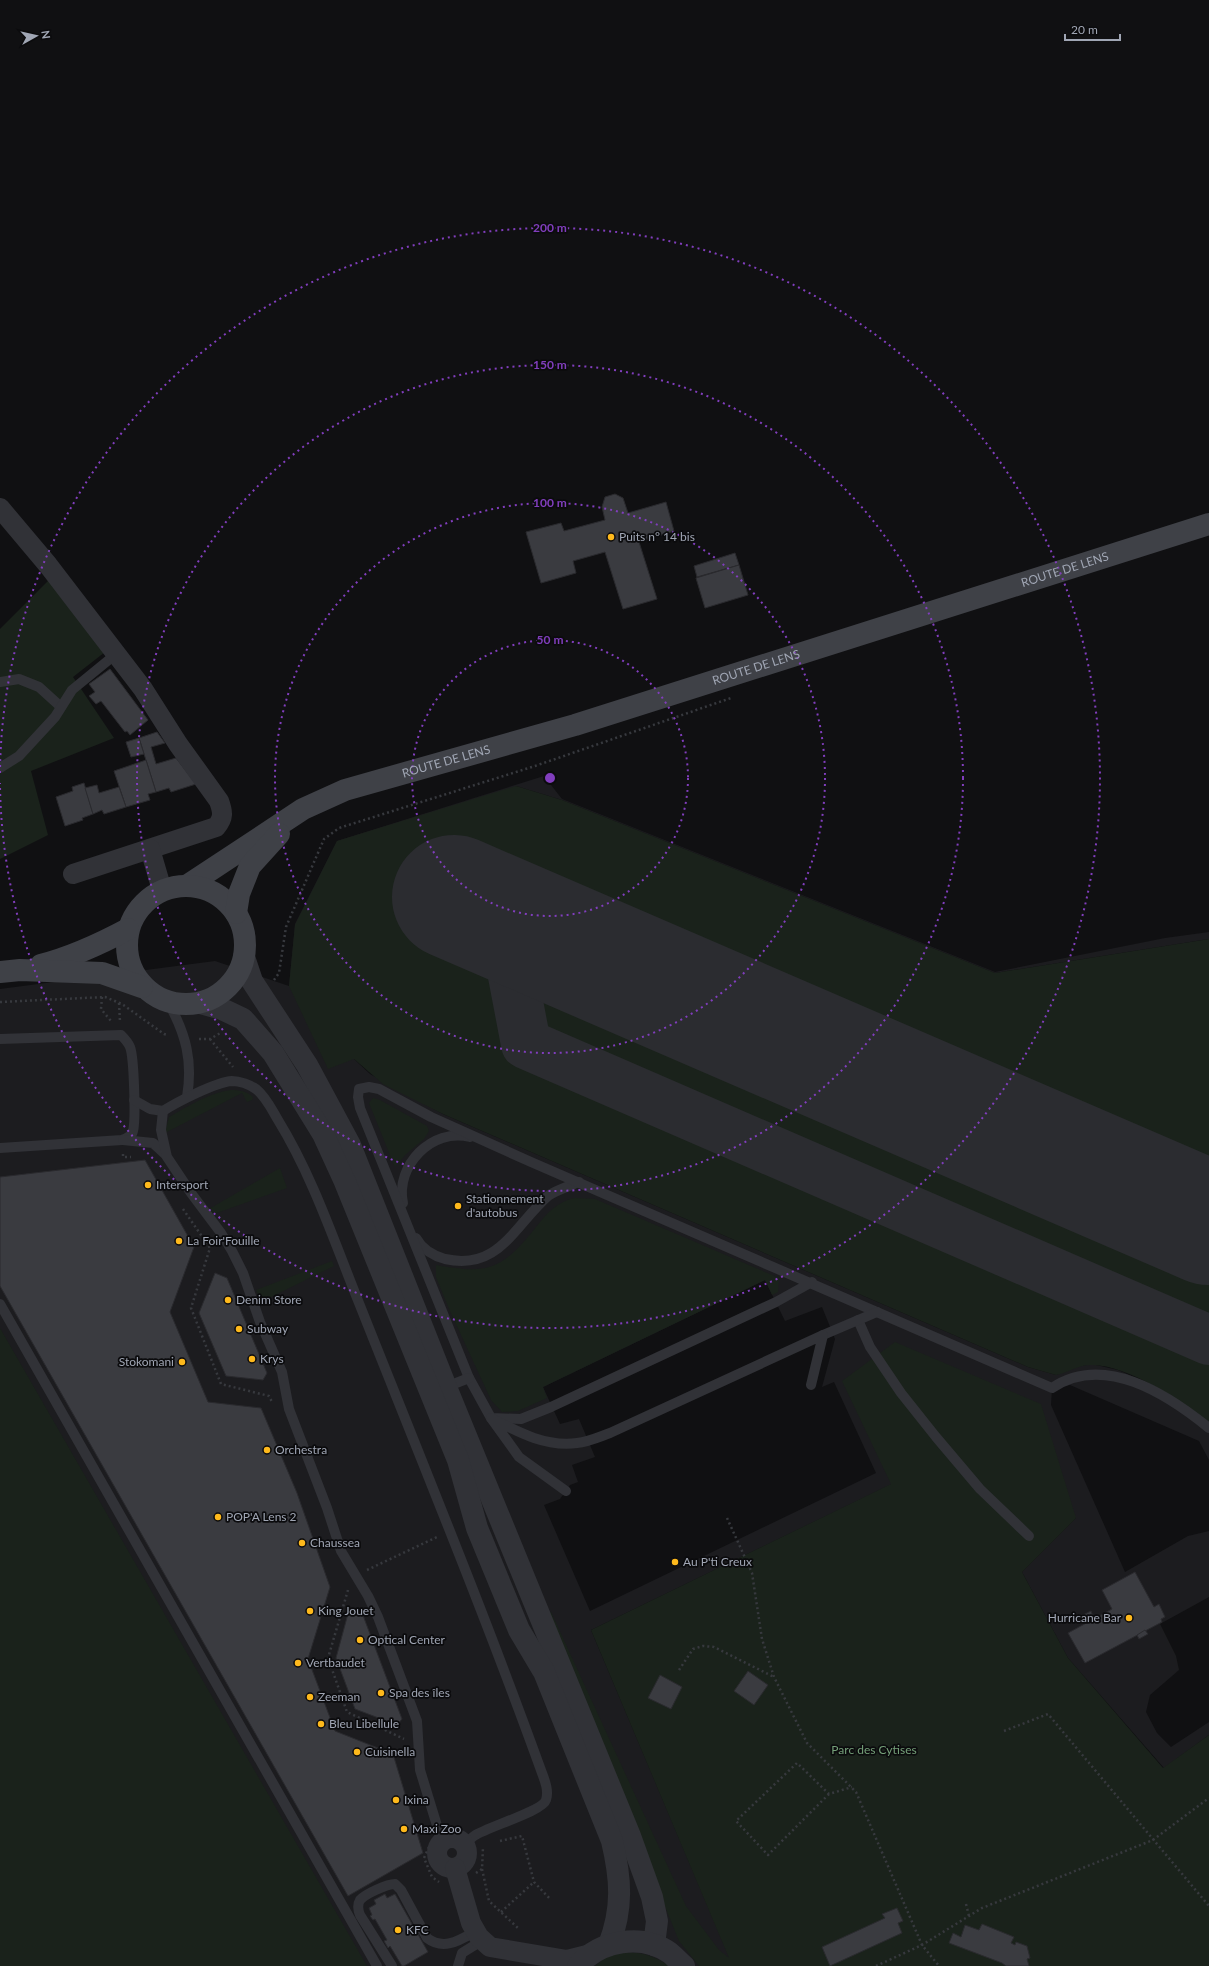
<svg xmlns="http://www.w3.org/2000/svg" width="1209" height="1966" font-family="Lato,sans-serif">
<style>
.built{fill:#1c1c1f;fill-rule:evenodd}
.green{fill:#1a221b}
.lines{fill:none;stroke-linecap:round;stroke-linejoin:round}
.taxiway{stroke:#2b2c30;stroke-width:50}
.runway{stroke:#2b2c30;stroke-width:124}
.building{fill:#3a3b40;stroke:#2a2a2e}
.path{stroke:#37393e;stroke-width:2.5;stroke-dasharray:2 3;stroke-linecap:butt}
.service{stroke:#313237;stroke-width:10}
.minor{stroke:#313237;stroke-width:20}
.tertiary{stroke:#313237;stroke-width:22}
.secondary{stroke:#3f4147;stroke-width:22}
.ring{fill:none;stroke:#813ebd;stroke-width:2;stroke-dasharray:2 4}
.poi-dot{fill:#feb91c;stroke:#0b0b0d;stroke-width:1.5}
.labels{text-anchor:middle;stroke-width:3.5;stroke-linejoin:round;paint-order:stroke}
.poi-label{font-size:12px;fill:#a0a6b4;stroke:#0b0b0d;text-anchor:start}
.street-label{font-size:12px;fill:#a0a6b4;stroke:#0b0b0d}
.park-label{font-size:12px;fill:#75a079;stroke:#0b0b0d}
.centre{fill:#813ebd;stroke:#0b0b0d;stroke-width:2}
.ring-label{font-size:12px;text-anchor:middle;font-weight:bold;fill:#813ebd;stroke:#0b0b0d;stroke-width:3.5;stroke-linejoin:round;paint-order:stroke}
</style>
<rect width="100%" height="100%" fill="#101012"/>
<!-- built -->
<path class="built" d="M544,776l18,23 433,173 170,-34 44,-6v7l-214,34 -433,-173 -46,-14 -162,273 16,15 73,40 585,253 28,8 18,-8 18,-3 26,6 30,13 41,22 20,17v38l-10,-19 -129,-56 -18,3 -1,17 74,167 63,-36 21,-5v66l-49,27 16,32 3,14 -29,25 -4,17 11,21 14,14 38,-25v13l-45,33 -96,-110 -46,-86 54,-54 -233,-137 49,103 -301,146 142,336h-367l-366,-637v-340l215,-28 74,25 6,-62 42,-83zM765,1280l20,41 37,-14 13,32 -13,48 12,-5 42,91 -286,138 -46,-106 16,-6 10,-14 8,-3 -6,-17 23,-8 -16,-38 -19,5 -17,-37z"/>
<!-- green -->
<g class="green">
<polygon points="49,580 105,652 73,677 114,738 31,771 48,835 0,859 0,629"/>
<path d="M516,786l46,14 433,173 214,-34v483c-26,-21 -84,-58 -118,-57 -14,0 -23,8 -35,10l-28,-8 -585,-253 -60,-30 -29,-25 -26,10 -39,-83 6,-61 42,-84z"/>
<path d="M231,1090c8,0 16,1 22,7l-1,3 -5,2 -5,-9 -77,40 4,-16c20,-11 39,-24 62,-27z"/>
<polygon points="373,1098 380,1100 427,1126 429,1131 424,1139 405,1155 396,1166 394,1165 369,1103"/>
<polygon points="280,1168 287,1188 214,1214 209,1209"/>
<path d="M574,1198l21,1 184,79 -1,14 -6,3 -7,-15 -222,107 4,11 -29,13 -16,1 -11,-12 -41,-89 -14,-34v-12c53,10 67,4 100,-38 12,-15 20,-24 38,-29z"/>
<polygon points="332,1261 334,1266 261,1302 256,1290"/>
<polygon points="0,1328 367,1966 0,1966"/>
<polygon points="895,1342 1041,1404 1076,1518 1022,1572 1068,1658 1163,1768 1209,1735 1209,1966 699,1966 679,1941 546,1613 551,1612 686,1906 719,1950 729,1958 591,1630 891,1484 842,1381"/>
<path d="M622,1952c19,0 31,3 47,14h-74l10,-8z"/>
</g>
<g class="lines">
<!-- taxiway -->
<polyline class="taxiway" points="502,918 526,1044 1209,1340"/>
<!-- runway -->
<polyline class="runway" points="454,897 1209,1223"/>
</g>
<!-- building -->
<g class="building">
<polygon points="615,494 623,498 628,513 666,502 674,531 639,542 657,599 623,609 605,552 573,561 576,573 541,583 526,532 561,523 564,531 605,520 602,507 605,497"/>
<polygon points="735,553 739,565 697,577 694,566"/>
<polygon points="739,565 748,595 705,608 696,578"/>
<polygon points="110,669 148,720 130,735 127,731 125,732 101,701 96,704 89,696 95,692 89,684"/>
<polygon points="157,732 165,743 151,747 156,764 176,758 196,784 171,792 169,788 156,792 139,738"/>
<polygon points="139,738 144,754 131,757 126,742"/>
<polygon points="146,760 156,792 148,794 150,800 126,807 114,771"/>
<polygon points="84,783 93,814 82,818 83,820 65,826 56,797 73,791 72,787"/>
<polygon points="97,785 99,793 119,787 126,807 104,814 102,810 93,814 85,788"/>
<polygon points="145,1160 194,1247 170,1312 208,1402 261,1408 297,1493 330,1587 308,1659 335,1731 393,1754 423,1853 348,1896 0,1286 0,1177"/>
<polygon points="215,1273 227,1278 267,1373 263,1380 226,1376 199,1313"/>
<polygon points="1135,1572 1154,1607 1159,1604 1165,1617 1161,1619 1162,1622 1085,1663 1068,1633 1112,1609 1102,1590"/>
<polygon points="349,1610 361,1610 402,1719 397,1725 355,1709 336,1658"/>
<polygon points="1091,1611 1094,1619 1087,1623 1083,1615"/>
<polygon points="1145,1630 1148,1634 1139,1639 1137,1635"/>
<polygon points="748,1671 768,1685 754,1705 734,1691"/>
<polygon points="660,1675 682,1687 671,1709 648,1698"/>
<polygon points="385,1894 387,1898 395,1894 428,1952 404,1966 402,1966 390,1946 388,1948 384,1941 387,1940 375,1919 373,1920 370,1916 372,1915 369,1908 376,1904 374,1900"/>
<polygon points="897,1908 903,1921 898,1923 902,1933 830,1966 822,1947 885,1918 882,1914"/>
<polygon points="982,1924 1014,1937 1011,1943 1015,1945 1016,1942 1027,1946 1030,1958 1027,1959 1029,1966 1006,1966 1002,1963 949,1943 953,1933 961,1937 965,1925 979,1930"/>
</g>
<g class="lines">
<!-- path -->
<g class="path">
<polyline points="274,980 279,973 286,927 324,839 339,828 535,766 731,698"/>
<polyline points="102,997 101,1009 111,1021"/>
<polyline points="0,1002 105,997 122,1004 164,1034 168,1035"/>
<polyline points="119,1003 120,1022"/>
<polyline points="199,1039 210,1039 222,1032"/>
<polyline points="210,1039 233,1067"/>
<polyline points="123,1154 123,1157 131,1157"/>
<polyline points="183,1209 210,1248 191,1308 221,1384 269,1396 272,1402"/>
<polyline points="727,1518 752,1573 762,1639 774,1677 807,1743 856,1792 922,1945 939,1966"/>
<polyline points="367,1570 437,1537"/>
<polyline points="348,1590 328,1658 347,1712 404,1739"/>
<polyline points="679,1670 693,1649 703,1646 714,1647 774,1677"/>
<polyline points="1004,1731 1048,1714 1209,1906"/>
<polyline points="829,1794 768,1855 736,1821 797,1763 829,1794 852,1787"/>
<polyline points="500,1841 522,1836 534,1882 551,1900"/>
<polyline points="429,1847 424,1858 432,1877 439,1882"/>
<polyline points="482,1869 489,1901 519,1929"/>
<polyline points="476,1873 482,1869 483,1847"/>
<polyline points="966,1904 969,1916"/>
<polyline points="501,1912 534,1882"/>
<polyline points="876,1966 922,1945 982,1908 1153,1840 1209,1798"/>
</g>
<!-- service -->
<g class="service">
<polyline points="0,682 19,679 39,687 61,707"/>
<polyline points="0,768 19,756 55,717 72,690 116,654"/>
<path d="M168,1002c18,32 25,59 19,95"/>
<path d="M0,1039l121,-4c4,4 7,7 9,12 4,10 6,73 3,84 -1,5 -6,7 -11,9l-122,8"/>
<polyline points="134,1100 150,1109 163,1111"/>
<polyline points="123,1140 153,1143 166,1155"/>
<path d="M403,1203c-8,-37 29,-76 67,-66"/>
<path d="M416,1238c6,11 18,18 29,21 54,12 69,-33 103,-63 8,-6 22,-10 31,-14"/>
<path d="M812,1282l-36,20 -225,105 -30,12 -30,-1 -22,-40 -109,-270 -2,-11 1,-8 10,-2 10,2 52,28 100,45 521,226c52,-35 115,6 157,40"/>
<polyline points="0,1304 377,1966"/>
<polyline points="858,1320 870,1347 901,1393 936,1437 980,1489 1029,1536"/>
<polyline points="823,1335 877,1312"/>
<polyline points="446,1387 469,1378"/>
<path d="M566,1491l-47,-34 -28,-39c27,14 54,29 86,25 11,-1 22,-6 33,-10l213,-98 -12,50"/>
<path d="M442,1842l-22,-72 -3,-49 -39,-104 -10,-21 -27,-45 -14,-43 -38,-99 -7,-37 -22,-50 -17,-49 -11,-22 -11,-18 -30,-40 -24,-36 -6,-27 2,-19c14,-9 53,-29 69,-30 8,0 18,4 24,8 10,8 16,21 22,31 35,57 56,121 81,183 62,156 126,312 183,470 3,8 7,18 4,27 -3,11 -59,27 -72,36 -3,2 -6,6 -9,9"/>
<path d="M392,1966l-32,-51c-2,-5 -3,-10 0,-15 5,-6 27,-16 35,-16l6,6 26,48c17,13 33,2 49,-7"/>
<polyline points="458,1966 462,1953 483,1940"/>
</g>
<!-- minor -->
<g class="minor">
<path d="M0,508l48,57 95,124 35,55 41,57c4,11 5,17 -3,26l-143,47"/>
<polyline points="150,849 162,890"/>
<circle cx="452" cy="1853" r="15"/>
<polyline points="455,1868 471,1923 479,1937 490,1947 567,1960 591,1954"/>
</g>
<!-- tertiary -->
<g class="tertiary">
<polyline points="244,957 252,981 307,1065 350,1145 446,1387 630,1836 652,1897 657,1921 654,1945"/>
<path d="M200,1003l22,6 21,10 30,34 50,81 22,48 113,278 19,68 42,102 25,42 68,169c9,38 11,67 -3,104"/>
<path d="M578,1966c22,-26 64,-33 92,-13 5,4 9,9 14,13"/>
</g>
<!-- secondary -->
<g class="secondary">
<path id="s1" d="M188,885l115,-76 42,-19 230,-65 634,-201"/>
<circle cx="186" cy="945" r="59"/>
<polyline points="236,913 239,894 250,866 279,834"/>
<path d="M41,965c31,-8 59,-21 87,-36"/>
<polyline points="0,972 20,970 102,973 142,987"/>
</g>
</g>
<!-- distance rings -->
<g class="ring">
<circle cx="550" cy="778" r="138"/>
<circle cx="550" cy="778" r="275"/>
<circle cx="550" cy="778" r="413"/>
<path d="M0 773A550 550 0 1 1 0 783"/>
</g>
<!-- markers -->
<g class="poi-dot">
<circle cx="611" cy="537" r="4"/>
<circle cx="148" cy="1185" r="4"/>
<circle cx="458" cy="1206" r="4"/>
<circle cx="179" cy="1241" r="4"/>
<circle cx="228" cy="1300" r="4"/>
<circle cx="239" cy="1329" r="4"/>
<circle cx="252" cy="1359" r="4"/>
<circle cx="182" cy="1362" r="4"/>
<circle cx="267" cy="1450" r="4"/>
<circle cx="218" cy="1517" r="4"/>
<circle cx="302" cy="1543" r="4"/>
<circle cx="675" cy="1562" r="4"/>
<circle cx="310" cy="1611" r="4"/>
<circle cx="1129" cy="1618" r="4"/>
<circle cx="360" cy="1640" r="4"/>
<circle cx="298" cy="1663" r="4"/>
<circle cx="381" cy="1693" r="4"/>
<circle cx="310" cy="1697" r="4"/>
<circle cx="321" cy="1724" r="4"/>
<circle cx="357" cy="1752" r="4"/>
<circle cx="396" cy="1800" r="4"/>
<circle cx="404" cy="1829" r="4"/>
<circle cx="398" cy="1930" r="4"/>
</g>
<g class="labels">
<!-- poi labels -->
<g class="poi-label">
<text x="619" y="541">Puits n° 14 bis</text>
<text x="156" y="1189">Intersport</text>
<text x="466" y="1203">Stationnement<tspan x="466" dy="14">d'autobus</tspan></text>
<text x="187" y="1245">La Foir'Fouille</text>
<text x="236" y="1304">Denim Store</text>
<text x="247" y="1333">Subway</text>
<text x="260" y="1363">Krys</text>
<text x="174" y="1366" text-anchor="end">Stokomani</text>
<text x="275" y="1454">Orchestra</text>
<text x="226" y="1521">POP'A Lens 2</text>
<text x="310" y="1547">Chaussea</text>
<text x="683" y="1566">Au P'ti Creux</text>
<text x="318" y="1615">King Jouet</text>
<text x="1121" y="1622" text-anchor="end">Hurricane Bar</text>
<text x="368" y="1644">Optical Center</text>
<text x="306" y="1667">Vertbaudet</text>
<text x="389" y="1697">Spa des îles</text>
<text x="318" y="1701">Zeeman</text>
<text x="329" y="1728">Bleu Libellule</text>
<text x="365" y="1756">Cuisinella</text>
<text x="404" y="1804">Ixina</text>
<text x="412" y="1833">Maxi Zoo</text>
<text x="406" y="1934">KFC</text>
</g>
<!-- street labels -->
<g class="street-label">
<text dy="4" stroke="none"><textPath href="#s1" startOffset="937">ROUTE DE LENS</textPath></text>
<text dy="4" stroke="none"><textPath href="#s1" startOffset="613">ROUTE DE LENS</textPath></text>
<text dy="4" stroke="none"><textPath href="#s1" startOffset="289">ROUTE DE LENS</textPath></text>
</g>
<!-- park labels -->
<g class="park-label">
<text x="874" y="1754">Parc des Cytises</text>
</g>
</g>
<circle cx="550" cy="778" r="6" class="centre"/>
<g class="ring-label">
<text x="550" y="232">200 m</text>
<text x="550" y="369">150 m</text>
<text x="550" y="507">100 m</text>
<text x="550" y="644">50 m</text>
</g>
<!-- north arrow -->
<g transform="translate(36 36) rotate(82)" stroke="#0b0b0d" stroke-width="3" paint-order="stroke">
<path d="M0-3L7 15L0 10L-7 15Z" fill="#a0a6b4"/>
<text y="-6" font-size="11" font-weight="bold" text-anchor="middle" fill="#a0a6b4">N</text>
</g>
<!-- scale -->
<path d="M1065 34v6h55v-6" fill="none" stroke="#a0a6b4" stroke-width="2"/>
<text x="1071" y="34" font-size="12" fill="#a0a6b4" stroke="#0b0b0d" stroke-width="3" paint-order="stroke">20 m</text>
</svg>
